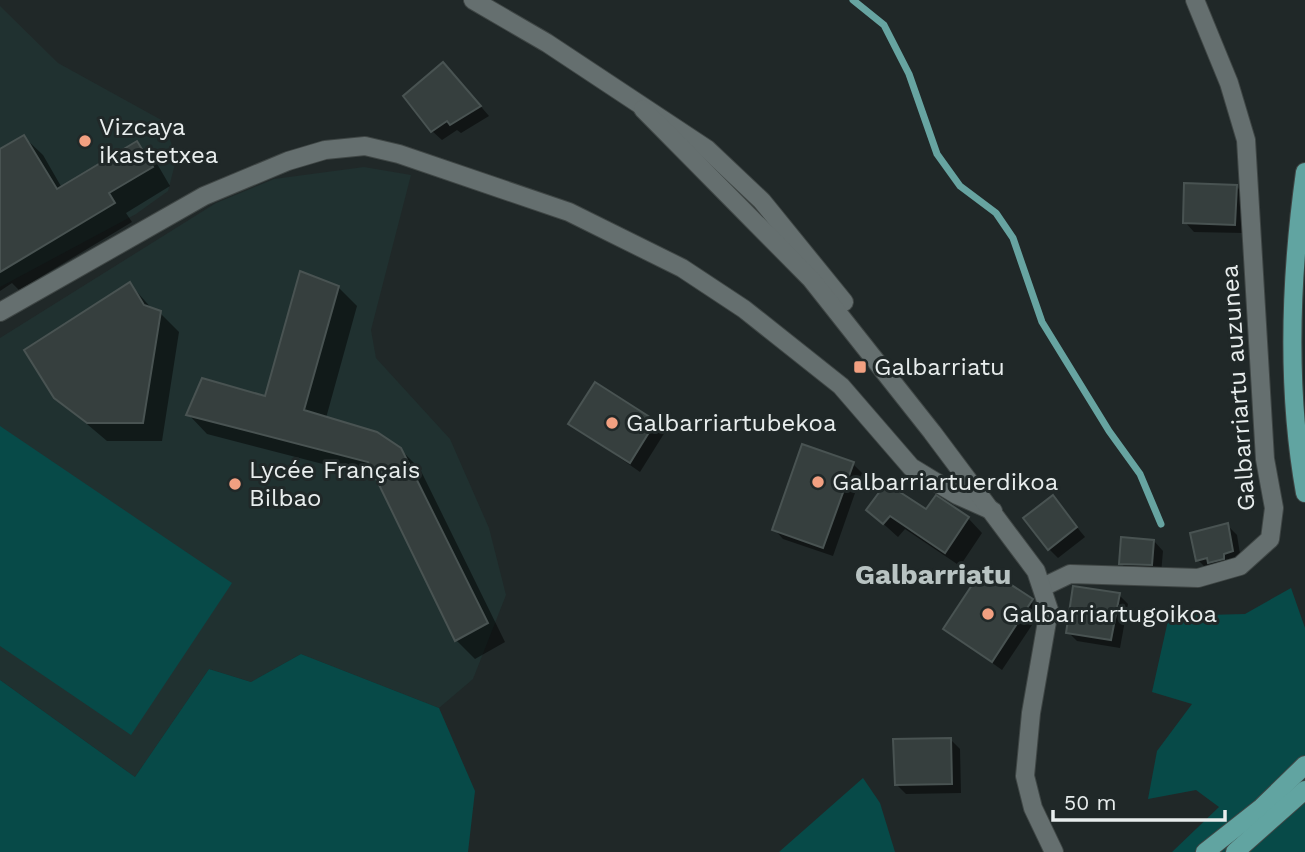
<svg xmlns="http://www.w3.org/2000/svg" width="1305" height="852" font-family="'Work Sans',sans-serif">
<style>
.built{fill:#203130}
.green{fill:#074a48}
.shadow{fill:#0007}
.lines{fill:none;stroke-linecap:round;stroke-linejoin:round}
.stream{stroke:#67a4a1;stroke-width:7}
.building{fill:#363f3e;stroke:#495352;stroke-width:2}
.street-casing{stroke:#3f4645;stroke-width:20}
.secondary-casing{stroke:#3f4645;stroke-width:20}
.primary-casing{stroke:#3f4645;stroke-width:20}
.street{stroke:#656f6f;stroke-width:18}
.secondary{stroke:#656f6f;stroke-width:18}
.primary{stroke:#61a4a1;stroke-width:18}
.poi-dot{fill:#f2a081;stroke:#202828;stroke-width:2.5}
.labels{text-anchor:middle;stroke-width:6;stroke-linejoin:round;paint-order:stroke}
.poi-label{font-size:24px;fill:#e8eded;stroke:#202828;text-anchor:start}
.street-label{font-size:24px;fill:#e8eded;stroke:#202828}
.quarter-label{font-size:28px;font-weight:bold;fill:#b8c3c2;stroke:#202828}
</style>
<rect width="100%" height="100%" fill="#202828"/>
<!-- built -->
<g class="built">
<polygon points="0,6 58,63 165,122 176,160 168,191 136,214 0,287"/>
<polygon points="364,167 411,175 371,330 376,358 450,439 489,528 506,595 473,679 439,708 301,654 251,682 209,669 135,777 0,680 0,338 216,203 274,179"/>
</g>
<!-- green -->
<g class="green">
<polygon points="0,426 232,583 131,735 0,646"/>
<polygon points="1291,588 1305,628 1305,852 1172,852 1219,807 1196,790 1148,799 1157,751 1192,704 1152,692 1169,616 1245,614"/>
<polygon points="301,654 439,708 475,791 468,852 0,852 0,680 135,777 209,669 251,682"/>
<polygon points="863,778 880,803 895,852 779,852"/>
</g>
<!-- shadow -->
<g class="shadow">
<polygon points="453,74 489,116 461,133 457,130 442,140 432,131"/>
<polygon points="24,137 43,155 62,188 137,143 156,162 170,186 126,213 132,222 19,290 12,283 0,291 0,151"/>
<polygon points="1236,186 1246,196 1244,233 1194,232 1185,222"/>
<polygon points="130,284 153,310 160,313 179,332 162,441 107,441 55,397"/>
<polygon points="338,287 357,306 326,418 400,449 420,469 505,642 475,659 456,640 377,478 207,434 189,415 266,398"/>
<polygon points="596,385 665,432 640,472 571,424"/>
<polygon points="853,464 862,473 833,556 783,539 774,529"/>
<polygon points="936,498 968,518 982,533 960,566 905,529 898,537 868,510 927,512"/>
<polygon points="1053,498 1085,537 1058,558 1049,549"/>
<polygon points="1227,525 1237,535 1241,560 1207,569 1198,560"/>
<polygon points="1154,541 1163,551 1161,574 1130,573 1121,563"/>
<polygon points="984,569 1042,610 1002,670 945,629"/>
<polygon points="1119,595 1128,604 1120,648 1077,641 1068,632"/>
<polygon points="950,739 960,749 961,793 906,794 896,784"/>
</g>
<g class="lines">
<!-- stream -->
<polyline class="stream" points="853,0 884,25 909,74 937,154 960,186 996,213 1013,238 1042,322 1109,431 1140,474 1161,524"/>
</g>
<!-- building -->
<g class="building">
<polygon points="443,62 481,106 450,125 447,121 431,132 403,96"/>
<polygon points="24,135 57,189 137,141 153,167 109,193 115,203 0,272 0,149"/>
<polygon points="1184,183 1237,185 1235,225 1183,223"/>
<polygon points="300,271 339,286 304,410 377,432 401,448 488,623 455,641 368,462 186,415 202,378 265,396"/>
<polygon points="130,282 144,305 161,311 143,423 87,423 54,398 24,350"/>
<polygon points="595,382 656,421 630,463 568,424"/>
<polygon points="802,444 854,462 823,548 772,530"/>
<polygon points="886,483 926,509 936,495 969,517 945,553 890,516 883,524 866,510"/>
<polygon points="1053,495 1077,527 1048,550 1023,518"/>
<polygon points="1228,523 1233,551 1224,554 1224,559 1208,563 1207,558 1196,561 1190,533"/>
<polygon points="1121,537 1154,540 1152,565 1119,564"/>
<polygon points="984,567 1033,599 992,662 943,629"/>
<polygon points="1073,586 1120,593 1111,640 1066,633"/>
<polygon points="951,738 952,784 895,785 893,739"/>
</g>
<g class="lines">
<defs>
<g id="street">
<polyline points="0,312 204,196 288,161 325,150 365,146 399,154 569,212 682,268 744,309 841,386 911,467 957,495 993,511"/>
<polyline points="1043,587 1070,574 1198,578 1240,566 1270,539 1274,508 1265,459 1246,140 1229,83 1195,0"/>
</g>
<g id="secondary">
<polyline points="473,0 547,43 707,149 762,201 844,302"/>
<polyline points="643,109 811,279 932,432 1036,571 1049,610 1031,713 1025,776 1033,808 1054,852"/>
</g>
<g id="primary">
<path d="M1305,172c-15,107 -19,215 0,321"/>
<polyline points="1205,852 1262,807 1305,765"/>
<polyline points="1235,852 1305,790"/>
</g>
</defs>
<!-- street casing -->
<use href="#street" class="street-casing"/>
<!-- secondary casing -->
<use href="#secondary" class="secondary-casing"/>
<!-- primary casing -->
<use href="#primary" class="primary-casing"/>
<!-- street -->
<use href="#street" class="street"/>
<!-- secondary -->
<use href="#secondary" class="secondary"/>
<!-- primary -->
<use href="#primary" class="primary"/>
</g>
<!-- markers -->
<g class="poi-dot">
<circle cx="85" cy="141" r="7"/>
<rect x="853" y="360" width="14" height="14" rx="3.5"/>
<circle cx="612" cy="423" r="7"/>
<circle cx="818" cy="482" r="7"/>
<circle cx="235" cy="484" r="7"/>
<circle cx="988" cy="614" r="7"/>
</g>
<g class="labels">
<!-- poi labels -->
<g class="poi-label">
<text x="99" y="135">Vizcaya<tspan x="99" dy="28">ikastetxea</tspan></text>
<text x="874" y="375">Galbarriatu</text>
<text x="626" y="431">Galbarriartubekoa</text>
<text x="249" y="478">Lycée Français<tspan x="249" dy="28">Bilbao</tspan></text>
<text x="832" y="490">Galbarriartuerdikoa</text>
<text x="1002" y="622">Galbarriartugoikoa</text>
</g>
<!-- street labels -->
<g class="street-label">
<text transform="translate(1238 388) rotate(-94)" y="8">Galbarriartu auzunea</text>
</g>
<!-- quarter labels -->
<g class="quarter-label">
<text x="933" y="584">Galbarriatu</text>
</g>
</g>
<!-- scale -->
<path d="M1053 810v10h172v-10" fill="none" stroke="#e8eded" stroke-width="3.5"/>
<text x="1064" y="810" font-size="21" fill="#e8eded" stroke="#202828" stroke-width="5" paint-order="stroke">50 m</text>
</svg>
